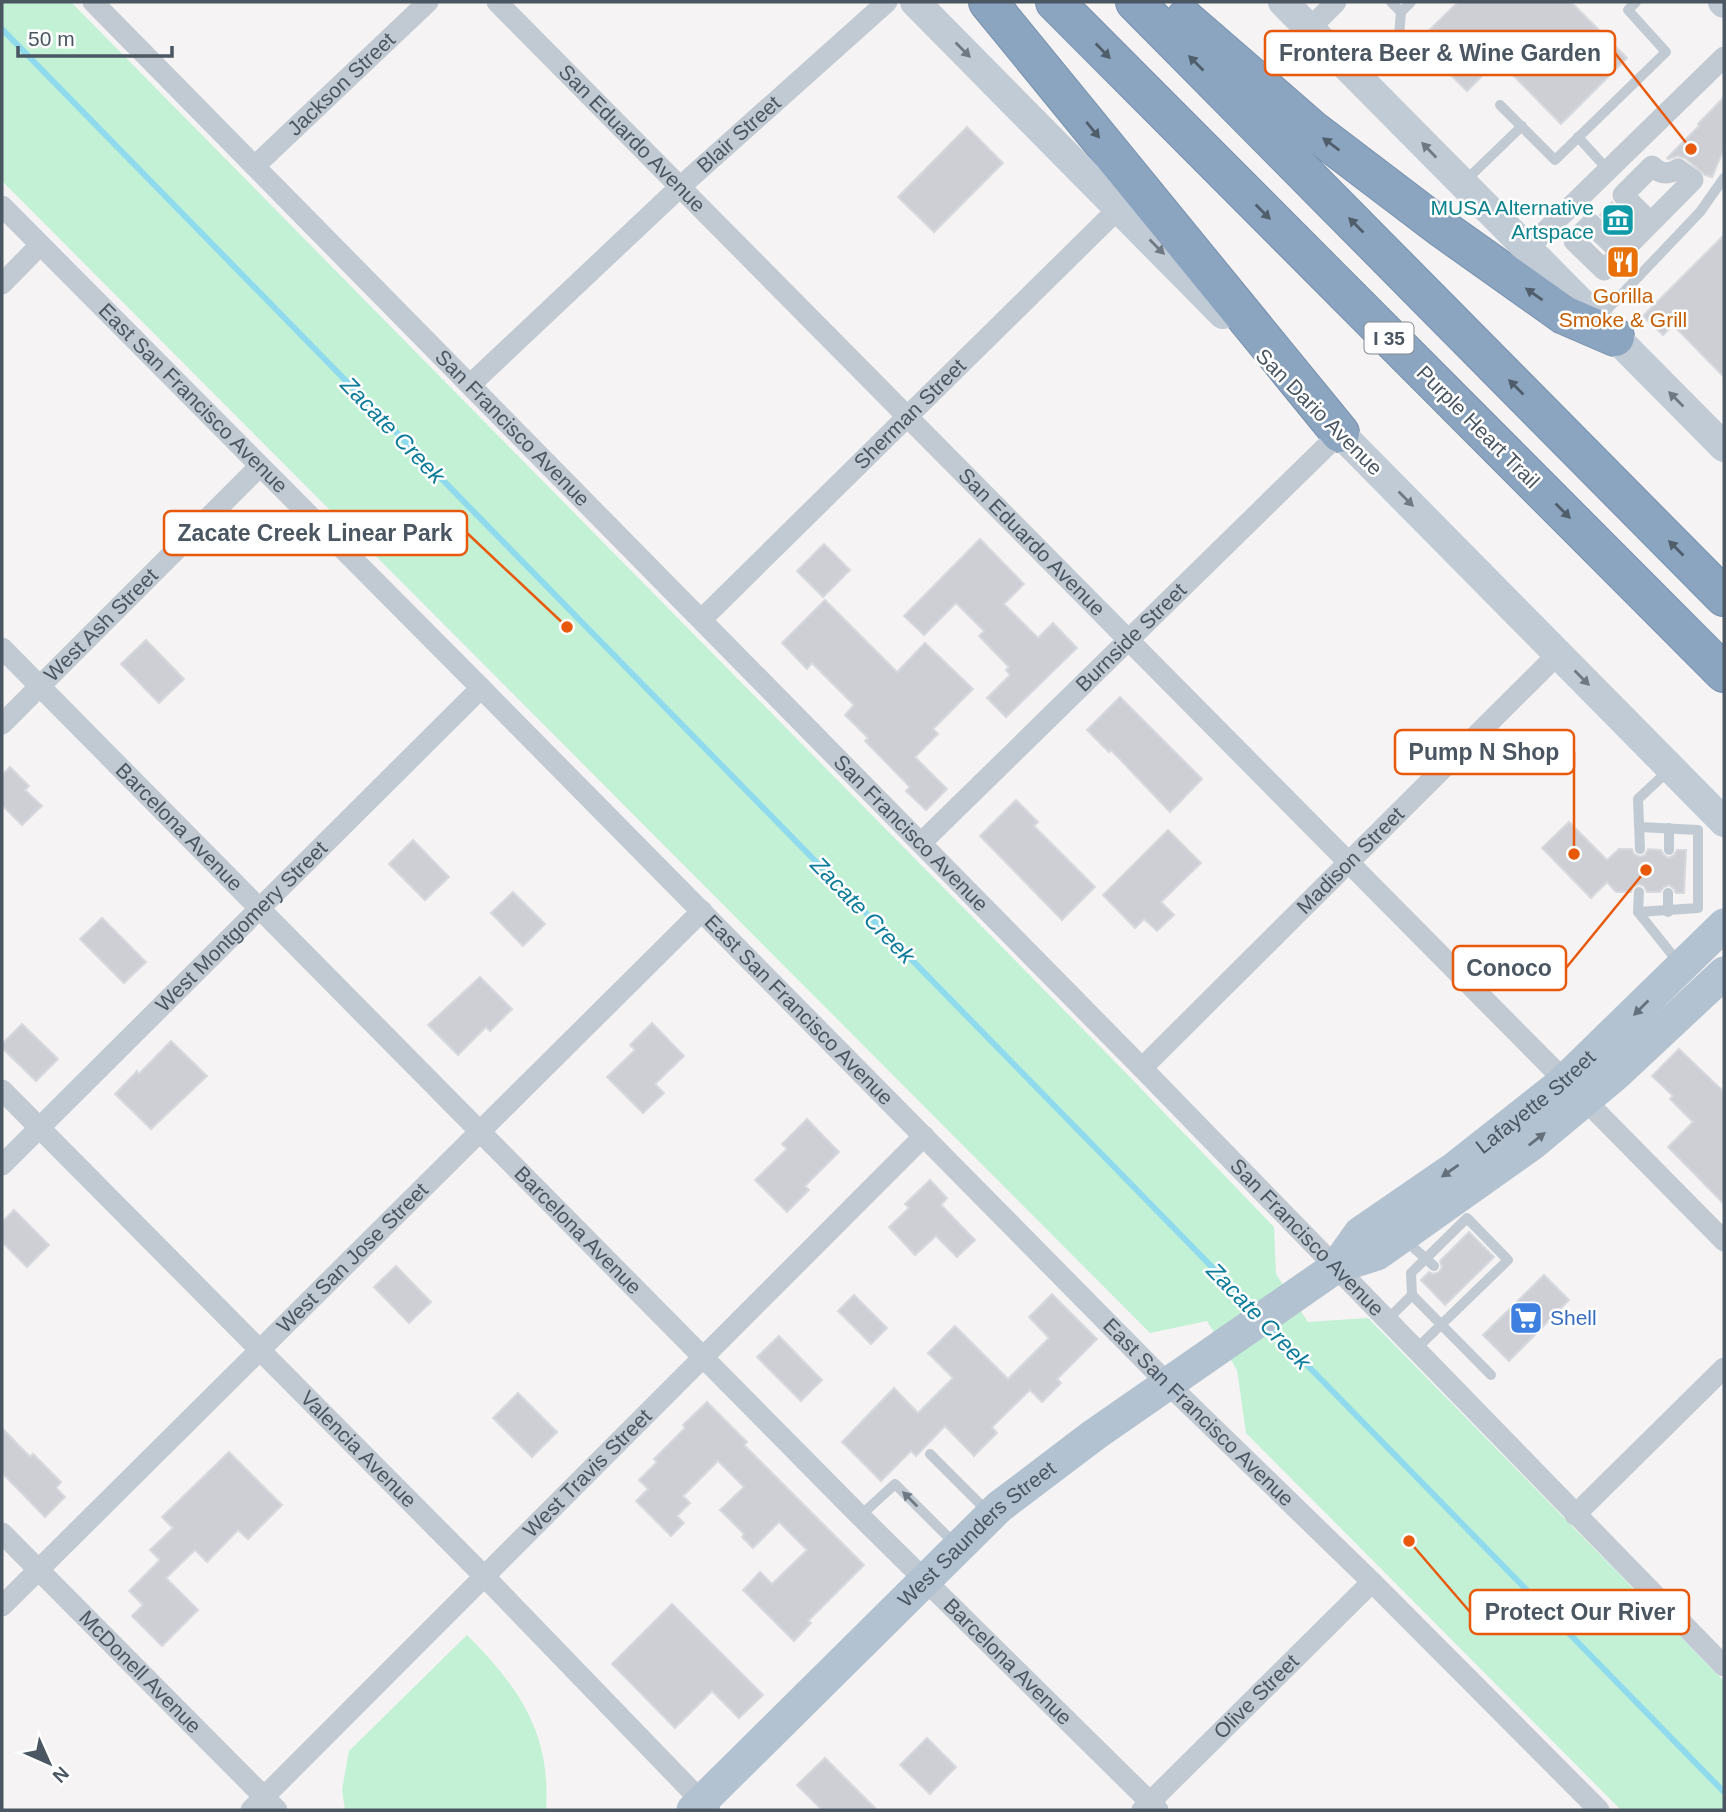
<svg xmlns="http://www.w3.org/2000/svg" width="1726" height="1812" font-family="Helvetica,sans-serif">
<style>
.green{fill:#c3f1d5}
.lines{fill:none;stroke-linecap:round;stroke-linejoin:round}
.stream{stroke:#90daee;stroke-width:6}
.building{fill:#cdcfd5;stroke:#d7d9de;stroke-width:2}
.highway-casing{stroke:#7690ad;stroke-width:40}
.lane{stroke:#c1cad2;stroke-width:10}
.street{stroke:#c1cad2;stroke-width:21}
.secondary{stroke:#c1cbd6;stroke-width:30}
.primary{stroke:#b3c2d1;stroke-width:33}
.highway{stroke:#8ba5c1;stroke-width:38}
.oneway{fill:#6e7984}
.oneway2{fill:#505e6b}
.oneway3{fill:#64717d}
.oneway4{fill:#6e7983}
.labels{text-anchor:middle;stroke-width:5;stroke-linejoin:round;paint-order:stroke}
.shield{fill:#fff;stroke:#808990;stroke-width:2}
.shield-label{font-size:19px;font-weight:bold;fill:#4a5661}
.street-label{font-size:21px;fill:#4a5661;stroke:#fff}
.culture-label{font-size:21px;fill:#0d838f;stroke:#fff;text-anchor:end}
.food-label{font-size:21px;fill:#c56008;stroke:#fff}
.shop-label{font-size:21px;fill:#366cbe;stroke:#fff;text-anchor:start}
.water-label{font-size:23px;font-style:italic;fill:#0c7c9b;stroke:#fff}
.leader{fill:none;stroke:#e8590c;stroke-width:2.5}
.callout-dot{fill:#e8590c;stroke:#fff;stroke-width:2.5}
.callout{fill:#fff;stroke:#e8590c;stroke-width:2.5}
.callout-label{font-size:23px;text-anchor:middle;font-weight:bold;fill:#4a5661}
</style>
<rect width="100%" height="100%" fill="#f5f3f3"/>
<!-- green -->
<g class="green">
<polygon points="2,2 71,2 1126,1073 1274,1227 1276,1274 1308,1322 1368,1318 1724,1681 1724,1810 1621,1810 1246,1433 1237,1370 1207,1321 1150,1333 2,181"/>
<path d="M467,1635c52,52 84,98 79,175h-201l-3,-20 7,-39z"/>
</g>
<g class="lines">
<!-- stream -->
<g class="stream">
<polyline points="2,29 1256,1312"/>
<polyline points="1268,1325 1724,1792"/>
</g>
</g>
<!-- building -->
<g class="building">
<polygon points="1458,2 1571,2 1627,58 1561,124 1498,60 1467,91 1417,42"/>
<polygon points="1724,97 1724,149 1712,177 1705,175 1685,158 1678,156 1668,159 1667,158 1699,126 1698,124"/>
<polygon points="967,127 1003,163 934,232 898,197"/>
<polygon points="1612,202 1626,216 1614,228 1600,215"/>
<polygon points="1724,235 1724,377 1673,325 1663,335 1643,316"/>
<polygon points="980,539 1024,584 1004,604 1038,638 1053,623 1077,648 1006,717 987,698 1010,675 1006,670 1009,667 979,636 984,631 956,603 924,635 904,616"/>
<polygon points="824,544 850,570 823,597 797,571"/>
<polygon points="825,600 897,672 925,643 973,689 933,729 938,734 915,757 947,789 926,810 906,791 910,787 865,741 868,738 845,715 854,705 812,663 807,669 782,643"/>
<polygon points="146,640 184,679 159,703 121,664"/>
<polygon points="1120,697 1202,779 1170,812 1111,750 1109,752 1087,730"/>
<polygon points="10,767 29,786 25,790 42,806 22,825 2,805 2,775"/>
<polygon points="1016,800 1038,822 1034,826 1095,887 1062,920 980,836"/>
<polygon points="1569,822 1607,860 1619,849 1632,849 1634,854 1640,857 1645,855 1648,849 1661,850 1663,854 1668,858 1673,856 1677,850 1686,850 1684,893 1676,893 1674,889 1669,885 1664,887 1660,892 1647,892 1644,886 1639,884 1633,887 1631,892 1616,892 1607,882 1591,898 1542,848"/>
<polygon points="1168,830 1201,863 1161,902 1174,915 1157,931 1144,919 1135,928 1103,895"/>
<polygon points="413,840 449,877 425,900 389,864"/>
<polygon points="513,892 545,924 523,946 491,913"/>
<polygon points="102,918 146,962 124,983 80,939"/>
<polygon points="480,977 512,1009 490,1031 486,1027 458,1055 428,1025"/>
<polygon points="652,1023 684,1056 655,1084 664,1093 643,1113 607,1077 635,1050 630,1045"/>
<polygon points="22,1024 58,1059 36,1081 2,1048 2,1044"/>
<polygon points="171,1041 207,1076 151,1129 115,1094 137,1071 139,1074"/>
<polygon points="1679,1049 1724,1092 1724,1204 1668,1147 1693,1122 1670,1099 1673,1096 1652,1076"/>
<polygon points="807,1119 839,1152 805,1186 809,1190 787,1212 755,1180 787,1149 782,1144"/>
<polygon points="930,1180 947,1198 941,1205 975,1240 957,1257 936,1236 915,1255 889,1227 909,1208 905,1204"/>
<polygon points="14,1210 49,1245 27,1267 2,1242 2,1222"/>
<polygon points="1469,1232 1494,1257 1445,1305 1421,1280 1429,1272 1433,1274 1439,1272 1442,1267 1440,1261"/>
<polygon points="396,1266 431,1302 409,1323 374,1287"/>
<polygon points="1544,1275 1569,1300 1509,1361 1483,1335"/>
<polygon points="1052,1294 1097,1339 1057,1379 1061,1383 1042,1402 1030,1390 992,1427 997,1433 974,1456 945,1426 916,1456 911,1451 881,1481 842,1442 894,1388 918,1413 953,1378 928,1353 955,1326 1008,1379 1049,1338 1029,1317"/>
<polygon points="854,1295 887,1328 871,1344 838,1311"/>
<polygon points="779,1336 822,1380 801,1401 757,1357"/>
<polygon points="518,1393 557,1432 532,1457 493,1418"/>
<polygon points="707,1402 747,1442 744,1445 864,1565 808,1621 811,1623 794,1641 743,1590 760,1572 772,1584 807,1550 779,1522 753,1548 742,1537 744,1534 720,1510 744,1487 718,1461 683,1496 690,1503 677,1516 684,1523 671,1536 636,1501 648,1489 639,1480 657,1462 654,1459 685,1428 683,1425"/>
<polygon points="2,1428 30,1457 33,1454 61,1482 56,1488 65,1497 45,1517 2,1473"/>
<polygon points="229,1452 282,1505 248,1539 238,1530 207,1562 195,1550 166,1578 198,1610 162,1646 132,1616 143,1605 129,1591 160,1560 150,1550 173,1528 162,1517"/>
<polygon points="672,1604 763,1695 739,1718 712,1691 675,1728 612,1664"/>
<polygon points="927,1738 956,1767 930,1794 900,1765"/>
<polygon points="825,1758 877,1810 822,1810 797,1785"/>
</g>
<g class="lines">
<defs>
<g id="highway">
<polyline points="988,2 1340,433"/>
<polyline points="1055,2 1724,673"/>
<polyline points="1135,2 1724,597"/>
<polyline points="1185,19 1314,131 1443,229 1564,315 1615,337"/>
</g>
</defs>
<!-- highway casing -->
<use href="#highway" class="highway-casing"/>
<!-- lane -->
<g class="lane">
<polyline points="1391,2 1401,12 1411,2"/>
<polyline points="1401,12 1399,36 1426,70"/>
<polyline points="1500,105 1555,160 1666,52 1628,10 1636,2"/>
<polyline points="1578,137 1608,170"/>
<polyline points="1463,183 1522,126"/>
<polyline points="1600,317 1700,212 1724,178"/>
<polyline points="1640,849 1638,799 1669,770"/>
<polyline points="1669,850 1669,828"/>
<polyline points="1639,892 1638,912 1698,908 1698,830 1640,827"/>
<polyline points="1638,912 1678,962"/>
<polyline points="1668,912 1668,893"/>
<polyline points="1405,1240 1434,1266"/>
<polyline points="1412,1295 1491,1375"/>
<polyline points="1387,1320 1412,1295 1411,1273 1467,1218 1508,1260 1416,1349"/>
<polyline points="930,1454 989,1513"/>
<polyline points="860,1516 895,1484 956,1545"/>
</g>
<!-- street -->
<g class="street">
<path id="s1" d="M93,2l1049,1066 582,598"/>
<path id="s2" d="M497,2l1068,1079"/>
<polyline points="1310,28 1336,2"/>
<path id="s3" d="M255,166l173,-164"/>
<path d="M1652,166c8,8 16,9 26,3l15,11 -89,90 -30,-29 17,-17 24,23 29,-31 -21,-21z"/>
<path id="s4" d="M2,206l479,482 687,696 204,198 227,228"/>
<polyline points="1527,249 1724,57"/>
<polyline points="2,284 40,245"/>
<path id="s5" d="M471,384l209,-197 207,-185"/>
<path id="s6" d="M702,619l417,-411"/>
<path id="s7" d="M2,648l858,868 298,294"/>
<path id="s8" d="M2,724l258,-258"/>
<path id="s9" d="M921,843l419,-410"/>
<path id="s10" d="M1142,1068l416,-414"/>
<path id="s11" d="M2,1090l482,486 226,234"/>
<polyline points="1585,1100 1724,1241"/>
<path id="s12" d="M2,1165l479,-477"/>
<polyline points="1575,1515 1724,1368"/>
<path id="s13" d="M2,1533l275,277"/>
<path id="s14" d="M2,1606l700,-695"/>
<path id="s15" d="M251,1810l673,-674"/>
<path id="s16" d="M1142,1810l230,-228"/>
</g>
<!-- secondary -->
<g class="secondary">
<polyline points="915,2 1223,314"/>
<polyline points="1283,2 1724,447"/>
<polyline points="1723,2 1724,3"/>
<polyline points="1326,419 1724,822"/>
</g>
<!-- primary -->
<g class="primary">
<path id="s17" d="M1336,1267l24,-34 96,-66 104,-82 164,-160"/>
<path id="s18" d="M693,1810l306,-303 95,-72 242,-168 41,-13 155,-110 84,-70 108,-101"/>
</g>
<!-- highway -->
<use href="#highway" class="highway"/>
</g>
<!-- one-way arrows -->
<defs><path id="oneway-solid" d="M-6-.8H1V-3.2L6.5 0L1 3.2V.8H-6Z" transform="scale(1.75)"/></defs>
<g class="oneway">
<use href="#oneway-solid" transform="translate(963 50) rotate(45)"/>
<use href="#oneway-solid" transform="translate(1429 150) rotate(-134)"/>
<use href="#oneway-solid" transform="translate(1157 247) rotate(45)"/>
<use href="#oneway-solid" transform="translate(1676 399) rotate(-135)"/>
<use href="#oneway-solid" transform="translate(1406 499) rotate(45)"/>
<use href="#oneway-solid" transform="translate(1582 678) rotate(45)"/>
</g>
<g class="oneway2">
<use href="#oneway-solid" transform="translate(1103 51) rotate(46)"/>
<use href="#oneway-solid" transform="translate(1196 63) rotate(-135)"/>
<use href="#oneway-solid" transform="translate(1093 130) rotate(51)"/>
<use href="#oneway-solid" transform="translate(1331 144) rotate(-143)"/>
<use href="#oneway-solid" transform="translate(1263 212) rotate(45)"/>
<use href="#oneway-solid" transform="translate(1356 225) rotate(-135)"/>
<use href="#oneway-solid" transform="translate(1534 294) rotate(-145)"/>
<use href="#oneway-solid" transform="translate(1516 387) rotate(-135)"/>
<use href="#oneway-solid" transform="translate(1563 511) rotate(45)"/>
<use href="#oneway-solid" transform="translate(1676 548) rotate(-135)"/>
</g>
<g class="oneway3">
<use href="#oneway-solid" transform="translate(1641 1008) rotate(135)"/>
<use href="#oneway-solid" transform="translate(1537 1139) rotate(-38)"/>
<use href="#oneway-solid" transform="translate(1450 1171) rotate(145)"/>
</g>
<use class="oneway4" href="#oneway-solid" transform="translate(910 1499) rotate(-135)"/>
<!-- icons -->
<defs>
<symbol id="museum-square" viewBox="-11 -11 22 22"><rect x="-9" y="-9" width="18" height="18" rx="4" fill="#0f9aa8" stroke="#fff"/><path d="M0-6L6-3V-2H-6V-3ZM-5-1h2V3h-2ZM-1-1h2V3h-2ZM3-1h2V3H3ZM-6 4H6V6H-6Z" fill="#fff"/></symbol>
<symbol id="restaurant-square" viewBox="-11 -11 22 22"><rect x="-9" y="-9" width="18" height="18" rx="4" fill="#e8710a" stroke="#fff"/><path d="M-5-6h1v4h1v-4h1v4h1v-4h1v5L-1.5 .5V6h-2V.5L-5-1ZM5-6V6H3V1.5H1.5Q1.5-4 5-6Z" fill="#fff"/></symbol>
<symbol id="supermarket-square" viewBox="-11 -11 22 22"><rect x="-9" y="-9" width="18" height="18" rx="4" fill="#3f7fe0" stroke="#fff"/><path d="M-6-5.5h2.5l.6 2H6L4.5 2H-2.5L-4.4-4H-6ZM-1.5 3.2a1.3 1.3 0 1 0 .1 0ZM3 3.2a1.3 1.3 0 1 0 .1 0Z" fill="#fff"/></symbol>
</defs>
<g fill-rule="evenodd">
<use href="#museum-square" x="1599" y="201" width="38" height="38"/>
<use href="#restaurant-square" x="1604" y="243" width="38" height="38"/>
<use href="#supermarket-square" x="1507" y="1299" width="38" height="38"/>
</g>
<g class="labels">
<!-- shield labels -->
<rect class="shield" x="1364.5" y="322.5" width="49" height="31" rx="5"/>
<g class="shield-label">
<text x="1389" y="345">I 35</text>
</g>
<!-- street labels -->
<g class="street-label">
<text dy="7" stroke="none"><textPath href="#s3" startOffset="119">Jackson Street</textPath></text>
<text dy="7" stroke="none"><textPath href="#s5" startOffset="366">Blair Street</textPath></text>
<text dy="7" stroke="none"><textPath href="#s2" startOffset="192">San Eduardo Avenue</textPath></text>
<text dy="7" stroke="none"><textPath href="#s4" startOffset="271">East San Francisco Avenue</textPath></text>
<text transform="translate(1319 412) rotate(45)" y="7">San Dario Avenue</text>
<text dy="7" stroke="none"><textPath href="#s6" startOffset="292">Sherman Street</textPath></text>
<text transform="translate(1478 427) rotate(45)" y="7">Purple Heart Trail</text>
<text dy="7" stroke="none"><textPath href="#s1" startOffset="598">San Francisco Avenue</textPath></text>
<text dy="7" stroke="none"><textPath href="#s2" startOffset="760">San Eduardo Avenue</textPath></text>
<text dy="7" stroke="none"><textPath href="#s8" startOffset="140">West Ash Street</textPath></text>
<text dy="7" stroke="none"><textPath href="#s9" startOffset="294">Burnside Street</textPath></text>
<text dy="7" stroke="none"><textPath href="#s7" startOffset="252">Barcelona Avenue</textPath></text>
<text dy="7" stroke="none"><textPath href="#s1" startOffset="1166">San Francisco Avenue</textPath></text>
<text dy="7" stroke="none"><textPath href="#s10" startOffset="294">Madison Street</textPath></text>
<text dy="7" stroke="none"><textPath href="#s12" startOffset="338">West Montgomery Street</textPath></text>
<text dy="7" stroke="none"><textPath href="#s4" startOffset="1132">East San Francisco Avenue</textPath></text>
<text dy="7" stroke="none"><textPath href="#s17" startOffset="261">Lafayette Street</textPath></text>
<text dy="7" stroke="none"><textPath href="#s7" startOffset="819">Barcelona Avenue</textPath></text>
<text dy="7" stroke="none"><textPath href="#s1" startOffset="1732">San Francisco Avenue</textPath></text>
<text dy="7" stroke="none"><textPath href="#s14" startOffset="494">West San Jose Street</textPath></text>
<text dy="7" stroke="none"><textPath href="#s4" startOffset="1699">East San Francisco Avenue</textPath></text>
<text dy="7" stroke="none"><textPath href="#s11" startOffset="506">Valencia Avenue</textPath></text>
<text dy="7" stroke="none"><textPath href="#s15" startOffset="476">West Travis Street</textPath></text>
<text dy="7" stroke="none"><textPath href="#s18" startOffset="396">West Saunders Street</textPath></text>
<text dy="7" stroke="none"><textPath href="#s7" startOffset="1428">Barcelona Avenue</textPath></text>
<text dy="7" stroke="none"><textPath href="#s13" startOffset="196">McDonell Avenue</textPath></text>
<text dy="7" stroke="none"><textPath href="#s16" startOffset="161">Olive Street</textPath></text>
</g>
<!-- culture labels -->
<g class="culture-label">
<text x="1594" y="215">MUSA Alternative<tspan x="1594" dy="24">Artspace</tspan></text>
</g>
<!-- food labels -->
<g class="food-label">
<text x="1623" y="303">Gorilla<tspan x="1623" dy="24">Smoke &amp; Grill</tspan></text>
</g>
<!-- shop labels -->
<g class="shop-label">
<text x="1550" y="1325">Shell</text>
</g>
<!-- water labels -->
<g class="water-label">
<text transform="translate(393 430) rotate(46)" y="8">Zacate Creek</text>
<text transform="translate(863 910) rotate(46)" y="8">Zacate Creek</text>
<text transform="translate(1259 1316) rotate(46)" y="8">Zacate Creek</text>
</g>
</g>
<!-- callouts -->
<path class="leader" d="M1691 149L1615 53M567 627L467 533M1574 854L1574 752M1646 870L1566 968M1409 1541L1470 1612"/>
<g class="callout-dot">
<circle cx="1691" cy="149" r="7"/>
<circle cx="567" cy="627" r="7"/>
<circle cx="1574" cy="854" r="7"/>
<circle cx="1646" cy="870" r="7"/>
<circle cx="1409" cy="1541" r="7"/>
</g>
<g class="callout">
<rect x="1265" y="31" width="350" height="44" rx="7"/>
<rect x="164" y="511" width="303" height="44" rx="7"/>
<rect x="1395" y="730" width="179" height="44" rx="7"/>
<rect x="1453" y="946" width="113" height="44" rx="7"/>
<rect x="1470" y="1590" width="219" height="44" rx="7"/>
</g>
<g class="callout-label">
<text x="1440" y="61">Frontera Beer &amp; Wine Garden</text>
<text x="315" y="541">Zacate Creek Linear Park</text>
<text x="1484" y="760">Pump N Shop</text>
<text x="1509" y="976">Conoco</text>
<text x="1580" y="1620">Protect Our River</text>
</g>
<!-- border -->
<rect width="1726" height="1812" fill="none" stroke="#4a5661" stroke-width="7"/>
<!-- north arrow -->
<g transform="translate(49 1763) rotate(135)" stroke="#ffffff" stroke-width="5" paint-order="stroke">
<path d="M0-5L12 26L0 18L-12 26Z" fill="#4a5661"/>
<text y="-10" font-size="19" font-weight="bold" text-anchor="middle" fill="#4a5661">N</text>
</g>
<!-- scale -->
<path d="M18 46v10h154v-10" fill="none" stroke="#4a5661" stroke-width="3.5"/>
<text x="28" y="46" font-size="21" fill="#4a5661" stroke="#ffffff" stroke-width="5" paint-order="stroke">50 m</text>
</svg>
